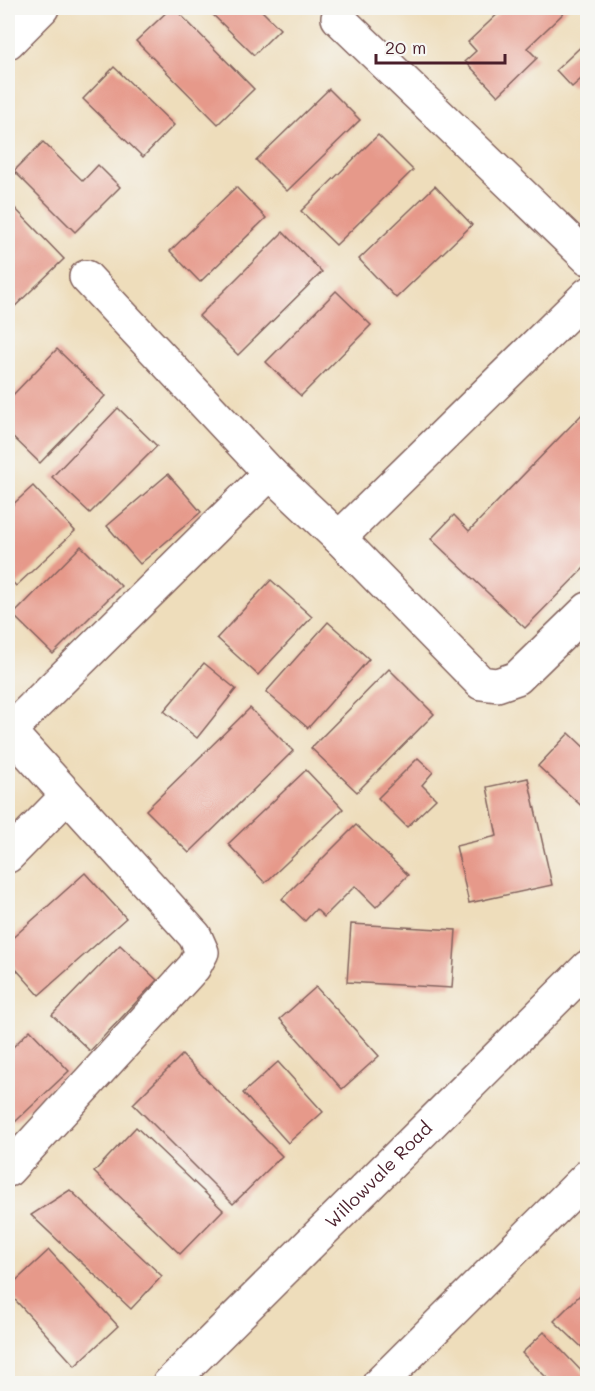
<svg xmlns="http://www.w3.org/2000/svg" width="595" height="1391" font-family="Mali,sans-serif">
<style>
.building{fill:#e6998a}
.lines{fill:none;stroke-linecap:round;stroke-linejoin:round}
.minor-casing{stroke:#83625d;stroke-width:36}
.tertiary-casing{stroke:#83625d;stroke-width:36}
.minor{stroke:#fff;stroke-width:33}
.tertiary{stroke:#fff;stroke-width:33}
.labels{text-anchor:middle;stroke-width:4.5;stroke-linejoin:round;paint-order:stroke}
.street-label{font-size:18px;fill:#4a1f2b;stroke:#f6f6f2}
</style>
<rect width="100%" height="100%" fill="#f6f6f2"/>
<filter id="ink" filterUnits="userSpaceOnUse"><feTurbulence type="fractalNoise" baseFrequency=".0167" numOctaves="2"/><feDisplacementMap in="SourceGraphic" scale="12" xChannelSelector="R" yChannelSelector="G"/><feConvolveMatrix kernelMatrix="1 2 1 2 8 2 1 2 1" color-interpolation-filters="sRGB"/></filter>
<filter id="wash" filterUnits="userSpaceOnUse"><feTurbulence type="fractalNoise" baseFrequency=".008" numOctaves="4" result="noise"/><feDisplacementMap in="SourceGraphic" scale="24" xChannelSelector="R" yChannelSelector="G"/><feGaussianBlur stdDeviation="1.35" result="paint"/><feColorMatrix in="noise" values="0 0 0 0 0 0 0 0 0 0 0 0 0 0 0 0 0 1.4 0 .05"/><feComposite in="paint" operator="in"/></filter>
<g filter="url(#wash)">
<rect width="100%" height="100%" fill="#edb"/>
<g id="blocks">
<!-- building -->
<g class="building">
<polygon points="171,8 174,8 254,89 218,124 136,41"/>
<polygon points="206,8 259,8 280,29 254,55"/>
<polygon points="504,8 569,8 527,48 537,58 498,96 465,61 476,51 468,42"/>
<polygon points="588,40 588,73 572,87 556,70"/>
<polygon points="114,67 174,125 143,157 83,99"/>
<polygon points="329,89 360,120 287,191 256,160"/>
<polygon points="378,135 413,170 336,245 301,211"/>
<polygon points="43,142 83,181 98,165 120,187 75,232 14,171"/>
<polygon points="435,186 472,225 396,298 359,259"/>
<polygon points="236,187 266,218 200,282 170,251"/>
<polygon points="8,201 64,259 8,313"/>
<polygon points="283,232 322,272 238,355 199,316"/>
<polygon points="336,291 371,325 301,396 266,362"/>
<polygon points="57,349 105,396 40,463 8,432 8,400"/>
<polygon points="118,408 157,446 90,513 52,477"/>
<polygon points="588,408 588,564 525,628 431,539 454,515 469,531"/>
<polygon points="168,474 201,512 140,564 107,526"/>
<polygon points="33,486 75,531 16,586 8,577 8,509"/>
<polygon points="81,546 121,586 53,654 13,615"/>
<polygon points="271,580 312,617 258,675 217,638"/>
<polygon points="328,622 369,659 308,728 266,692"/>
<polygon points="204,663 236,689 197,738 164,711"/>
<polygon points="389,669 434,714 357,792 311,748"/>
<polygon points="250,708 293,751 189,853 146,810"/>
<polygon points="569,733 588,751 588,812 538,766"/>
<polygon points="418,758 433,772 422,785 436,799 407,827 378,798"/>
<polygon points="306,770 343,809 265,883 228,844"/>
<polygon points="528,778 552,885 469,903 456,846 497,836 487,787"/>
<polygon points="356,825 408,875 376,907 355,886 324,917 316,909 305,921 282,899"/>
<polygon points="85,873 126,918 39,995 8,960 8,942"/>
<polygon points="351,924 456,930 452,988 347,982"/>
<polygon points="120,945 157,980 90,1051 52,1015"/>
<polygon points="316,987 379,1056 342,1089 280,1019"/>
<polygon points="30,1030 69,1071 15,1122 8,1115 8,1052"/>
<polygon points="182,1055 282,1156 233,1204 133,1104"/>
<polygon points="278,1062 323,1112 288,1143 243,1093"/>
<polygon points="136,1127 223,1210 180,1254 94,1172"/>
<polygon points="70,1190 162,1276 131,1309 31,1215"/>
<polygon points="49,1250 118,1326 75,1366 8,1292 8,1288"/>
<polygon points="588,1287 588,1353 554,1321"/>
<polygon points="544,1332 588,1378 588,1384 553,1384 522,1353"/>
</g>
</g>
</g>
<g filter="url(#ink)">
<use href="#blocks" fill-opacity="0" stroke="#83625d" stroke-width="1.5"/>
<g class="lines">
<defs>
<g id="minor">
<polyline points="338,18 588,258"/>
<polyline points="8,42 42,8"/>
<polyline points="86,277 270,473 339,538 481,683 497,685 517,678 588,609"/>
<polyline points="339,538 588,294"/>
<polyline points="8,730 195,936 202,952 194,967 8,1170"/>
<polyline points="9,731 270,473"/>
<polyline points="8,856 67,796"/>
<polyline points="379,1384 588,1176"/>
</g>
<g id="tertiary">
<path id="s1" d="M169,1384l419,-417"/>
</g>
</defs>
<!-- minor casing -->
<use href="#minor" class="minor-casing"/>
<!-- tertiary casing -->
<use href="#tertiary" class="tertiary-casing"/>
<!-- minor -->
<use href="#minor" class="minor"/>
<!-- tertiary -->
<use href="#tertiary" class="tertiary"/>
</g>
</g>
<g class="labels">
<!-- street labels -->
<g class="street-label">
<text dy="6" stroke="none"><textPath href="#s1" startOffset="296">Willowvale Road</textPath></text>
</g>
</g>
<!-- margin -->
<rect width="595" height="1391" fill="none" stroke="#f6f6f2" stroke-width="30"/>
<!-- scale -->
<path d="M376 54v9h129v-9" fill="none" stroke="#4a1f2b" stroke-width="3"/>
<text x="385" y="54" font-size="18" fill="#4a1f2b" stroke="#f6f6f2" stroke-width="4.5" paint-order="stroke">20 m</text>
</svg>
